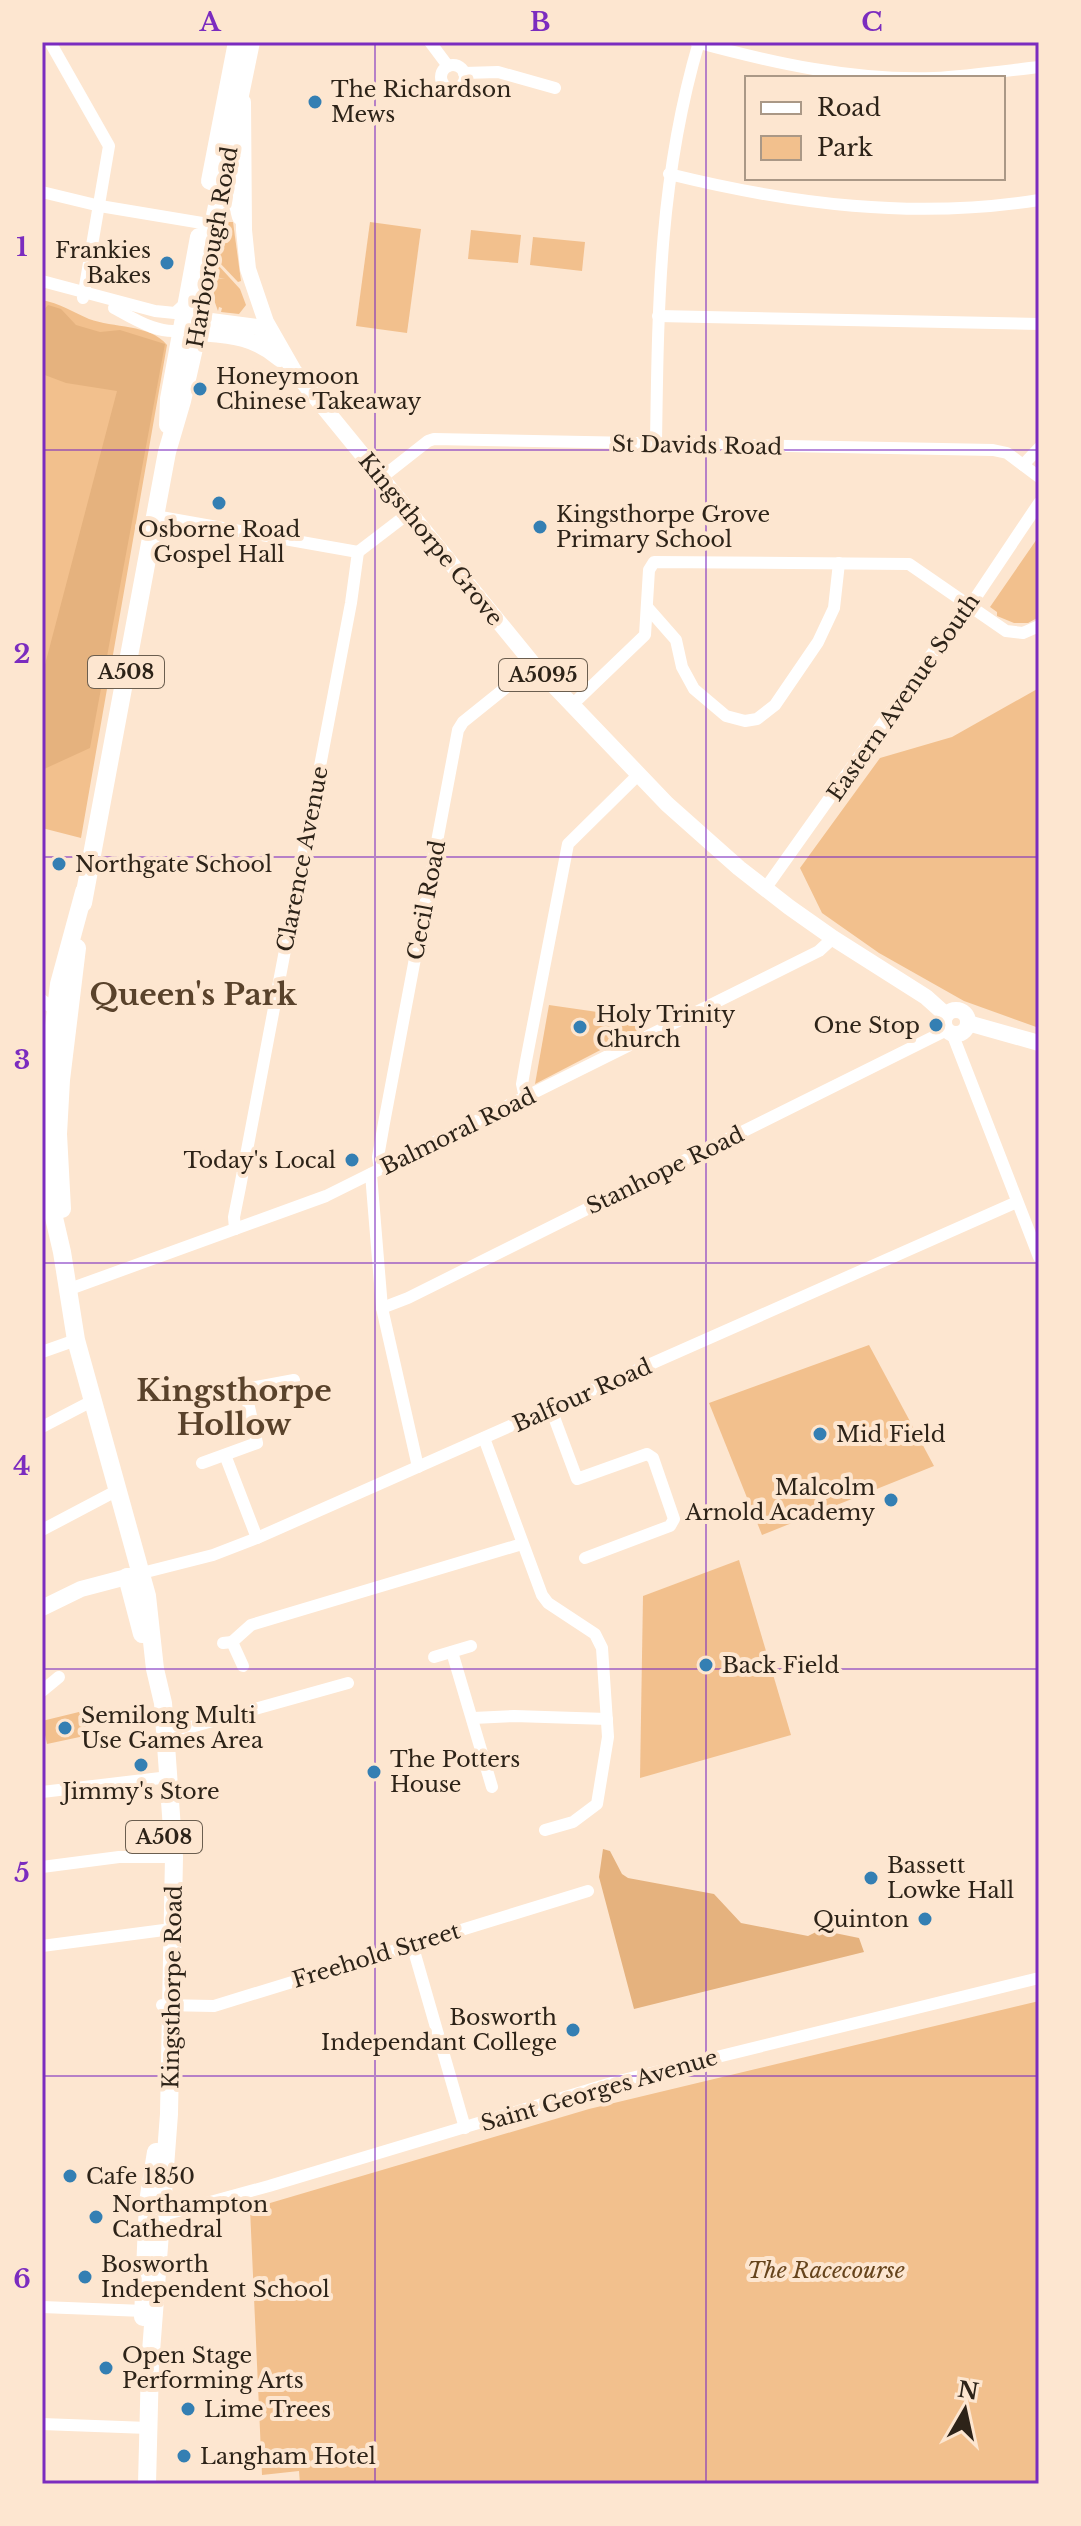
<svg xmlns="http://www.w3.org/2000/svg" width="1081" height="2526" font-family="'Libre Baskerville',serif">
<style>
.green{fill:#f2c08d}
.forest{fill:#e5b27e}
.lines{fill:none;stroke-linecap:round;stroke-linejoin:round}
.minor{stroke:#fff;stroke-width:12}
.major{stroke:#fff;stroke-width:16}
.highway{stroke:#fff;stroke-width:18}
.grid{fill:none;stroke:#7b2cbf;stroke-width:2;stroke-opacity:0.55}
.poi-dot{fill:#347fb3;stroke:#fde6d0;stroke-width:3}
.labels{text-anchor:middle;stroke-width:8;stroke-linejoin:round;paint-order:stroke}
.shield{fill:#fde6d0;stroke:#6b5e4f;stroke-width:2}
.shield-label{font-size:20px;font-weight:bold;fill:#2d2318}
.poi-label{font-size:22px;fill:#2d2318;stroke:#fde6d0;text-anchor:start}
.street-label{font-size:22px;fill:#2d2318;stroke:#fde6d0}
.park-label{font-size:22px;font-style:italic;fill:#66441c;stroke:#fde6d0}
.district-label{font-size:30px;font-weight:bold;fill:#59422b;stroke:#fde6d0}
.neatline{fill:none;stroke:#7b2cbf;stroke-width:3}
.grid-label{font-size:26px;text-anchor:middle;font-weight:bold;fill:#7b2cbf}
</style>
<rect width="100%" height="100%" fill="#fde6d0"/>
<!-- green -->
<g class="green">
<polygon points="225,222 233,222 241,281 238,282 218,261"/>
<polygon points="370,222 421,229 407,333 356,326"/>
<polygon points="471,230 521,235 518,263 468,259"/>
<polygon points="533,237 585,242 582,271 530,265"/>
<polygon points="218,265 240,289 246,305 239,314 221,312 222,308 219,307 218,311 213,297 216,278 225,279 216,277"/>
<path d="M42,300c17,3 31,12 47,19 24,9 61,5 78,26l-86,493 -39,-10z"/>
<polygon points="1039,536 1039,617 1028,623 1014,623 997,616 997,612 990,607"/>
<polygon points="1039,688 1039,1028 964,1001 879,953 822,913 800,868 880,758 952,737"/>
<polygon points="549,1005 632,1017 639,1030 535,1084"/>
<polygon points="869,1345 934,1466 762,1535 709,1403"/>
<polygon points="739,1560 791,1735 640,1778 643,1596"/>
<polygon points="83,1711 89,1735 47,1744 42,1721"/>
<polygon points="1039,2001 1039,2484 300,2484 299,2471 262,2475 250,2209 589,2109"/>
</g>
<!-- forest -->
<g class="forest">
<polygon points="48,305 61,309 76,325 100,332 120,330 165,344 90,748 42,770 42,676 117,391 66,383 42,374 42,312"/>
<polygon points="603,1849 610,1851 622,1874 628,1878 714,1894 741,1923 808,1936 820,1930 859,1938 864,1952 634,2009 599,1877"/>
</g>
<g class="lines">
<!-- minor -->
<g class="minor">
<polyline points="50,42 109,146 83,298"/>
<polyline points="430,42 448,66"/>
<path d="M696,42c77,21 158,39 238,36 35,-2 70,-7 105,-11"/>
<circle cx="453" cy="77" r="12"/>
<polyline points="464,73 498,72 555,88"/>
<path d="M669,174c122,30 245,46 370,26"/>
<polyline points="42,192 100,206 202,223"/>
<polyline points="42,281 155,311 175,313 186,303"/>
<path d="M114,308c20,11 48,29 71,21"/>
<polyline points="658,316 1039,324"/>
<path d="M656,444c2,-139 3,-267 43,-402"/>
<polyline points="1023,465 1039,448"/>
<polyline points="381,478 428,441 434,439 993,450 1007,453 1039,477"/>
<polyline points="155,516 358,552"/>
<polyline points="358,552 409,513"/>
<polyline points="647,607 676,640 682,667 694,689 726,716 745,721 757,719 775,705 818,642 834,608 839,563"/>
<polyline points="571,706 645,635 649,570 654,562 909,564 1006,631 1023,633 1039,626"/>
<polyline points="765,889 939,644 970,606 1039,503"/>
<polyline points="42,1000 55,1010"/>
<polyline points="952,1033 1039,1257"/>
<polyline points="525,1098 522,1084 526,1061 568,844 638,775"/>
<polyline points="380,1169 378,1157 384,1123 458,730 463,722 534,665"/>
<polyline points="371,1174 382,1308 418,1467"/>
<polyline points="235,1229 234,1217 240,1187 351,603 358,552"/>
<polyline points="67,1290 326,1196 819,951 833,938"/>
<polyline points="382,1308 408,1298 947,1030"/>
<polyline points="42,1352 76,1340"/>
<polyline points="551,1409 577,1479 647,1454 653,1458 674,1519 670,1526 585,1558"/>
<polyline points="42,1427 92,1401"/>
<polyline points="484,1438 542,1595 548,1603 595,1634 602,1648 608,1737 597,1804 573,1822 545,1830"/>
<polyline points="225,1455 257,1538"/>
<polyline points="202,1463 257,1443 245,1389 294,1380"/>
<polyline points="42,1530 116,1491"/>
<polyline points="142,1573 213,1555 257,1538 1017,1202"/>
<polyline points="232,1642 251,1625 522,1544"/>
<polyline points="223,1643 232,1642 243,1666"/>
<polyline points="452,1652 492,1787"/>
<polyline points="434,1657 471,1646"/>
<polyline points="42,1691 59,1677"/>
<polyline points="473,1718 514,1716 607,1719"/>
<polyline points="166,1734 348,1683"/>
<polyline points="42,1792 169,1777"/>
<polyline points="42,1867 119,1857 165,1857"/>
<polyline points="412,1944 465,2128"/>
<polyline points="42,1946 164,1930"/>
<polyline points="162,2005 214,2006 588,1891"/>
<polyline points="163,2215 269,2186 615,2082 1039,1978"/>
<polyline points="42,2307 144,2311"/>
<polyline points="42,2424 148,2428"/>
</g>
<!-- major -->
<g class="major">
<polyline points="243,102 244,230 248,269 266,322 294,371 534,665 667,804 739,868 789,907 833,938 926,997 946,1015"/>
<polyline points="221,168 234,194 240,217"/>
<polyline points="188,318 257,327 272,335"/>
<path d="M186,332c39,4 63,1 94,27"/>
<circle cx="956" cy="1022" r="12"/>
<polyline points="968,1023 1039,1043"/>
<polyline points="42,1608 81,1589 138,1574"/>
</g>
<!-- highway -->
<g class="highway">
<polyline points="210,181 237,42"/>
<polyline points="168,425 169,399 199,237"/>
<polyline points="84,892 59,984 44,1110 49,1196 62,1252 76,1340 147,1596 155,1669 163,1703 174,1857 169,2114 150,2365 147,2484"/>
<polyline points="83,903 167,452 182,401 199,326 207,254 251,42"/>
<polyline points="62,1209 58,1134 61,1080 77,948"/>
<polyline points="127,1577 142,1634"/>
<polyline points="143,2317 148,2202 156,2152"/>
</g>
</g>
<!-- grid -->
<path class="grid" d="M375,42v2442M706,42v2442M42,450h997M42,857h997M42,1263h997M42,1669h997M42,2076h997"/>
<!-- markers -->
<g class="poi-dot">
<circle cx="315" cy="102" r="8"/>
<circle cx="167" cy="263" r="8"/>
<circle cx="200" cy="389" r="8"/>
<circle cx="219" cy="503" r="8"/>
<circle cx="540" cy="527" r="8"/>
<circle cx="59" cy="864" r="8"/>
<circle cx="936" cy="1025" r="8"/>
<circle cx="580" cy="1027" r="8"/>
<circle cx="352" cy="1160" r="8"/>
<circle cx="820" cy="1434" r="8"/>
<circle cx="891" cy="1500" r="8"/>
<circle cx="706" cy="1665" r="8"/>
<circle cx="65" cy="1728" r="8"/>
<circle cx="141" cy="1765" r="8"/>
<circle cx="374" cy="1772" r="8"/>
<circle cx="871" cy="1878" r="8"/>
<circle cx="925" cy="1919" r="8"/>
<circle cx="573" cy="2030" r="8"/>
<circle cx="70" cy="2176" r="8"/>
<circle cx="96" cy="2217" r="8"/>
<circle cx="85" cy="2277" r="8"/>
<circle cx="106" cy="2368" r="8"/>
<circle cx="188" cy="2409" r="8"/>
<circle cx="184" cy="2456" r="8"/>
</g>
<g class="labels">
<!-- shield labels -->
<g class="shield">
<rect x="88" y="656" width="76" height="32" rx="6"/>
<rect x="499" y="659" width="88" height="32" rx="6"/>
<rect x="126" y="1821" width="76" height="32" rx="6"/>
</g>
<g class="shield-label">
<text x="126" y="679">A508</text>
<text x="543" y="682">A5095</text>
<text x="164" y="1844">A508</text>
</g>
<!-- poi labels -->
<g class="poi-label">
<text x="331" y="97">The Richardson<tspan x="331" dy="25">Mews</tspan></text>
<text x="151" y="258" text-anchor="end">Frankies<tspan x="151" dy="25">Bakes</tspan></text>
<text x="216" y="384">Honeymoon<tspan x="216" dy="25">Chinese Takeaway</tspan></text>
<text x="556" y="522">Kingsthorpe Grove<tspan x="556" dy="25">Primary School</tspan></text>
<text x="219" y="537" text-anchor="middle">Osborne Road<tspan x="219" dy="25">Gospel Hall</tspan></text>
<text x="75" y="872">Northgate School</text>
<text x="596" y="1022">Holy Trinity<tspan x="596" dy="25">Church</tspan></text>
<text x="920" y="1033" text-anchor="end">One Stop</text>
<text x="336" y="1168" text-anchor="end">Today's Local</text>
<text x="836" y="1442">Mid Field</text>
<text x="875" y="1495" text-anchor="end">Malcolm<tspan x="875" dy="25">Arnold Academy</tspan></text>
<text x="722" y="1673">Back Field</text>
<text x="81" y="1723">Semilong Multi<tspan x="81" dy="25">Use Games Area</tspan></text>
<text x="390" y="1767">The Potters<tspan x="390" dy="25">House</tspan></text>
<text x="141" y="1799" text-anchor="middle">Jimmy's Store</text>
<text x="887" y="1873">Bassett<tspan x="887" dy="25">Lowke Hall</tspan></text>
<text x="909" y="1927" text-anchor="end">Quinton</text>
<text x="557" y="2025" text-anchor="end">Bosworth<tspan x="557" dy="25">Independant College</tspan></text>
<text x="86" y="2184">Cafe 1850</text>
<text x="112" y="2212">Northampton<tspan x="112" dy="25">Cathedral</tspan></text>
<text x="101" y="2272">Bosworth<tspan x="101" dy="25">Independent School</tspan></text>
<text x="122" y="2363">Open Stage<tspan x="122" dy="25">Performing Arts</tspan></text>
<text x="204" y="2417">Lime Trees</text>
<text x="200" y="2464">Langham Hotel</text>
</g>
<!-- street labels -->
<g class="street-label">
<text transform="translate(212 247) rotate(-80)" y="8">Harborough Road</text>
<text transform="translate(697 445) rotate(1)" y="8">St Davids Road</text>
<text transform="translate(431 539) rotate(51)" y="8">Kingsthorpe Grove</text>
<text transform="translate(903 697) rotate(-55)" y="8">Eastern Avenue South</text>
<text transform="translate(302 859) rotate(-79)" y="8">Clarence Avenue</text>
<text transform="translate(426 900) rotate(-79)" y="8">Cecil Road</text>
<text transform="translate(458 1131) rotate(-26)" y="8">Balmoral Road</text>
<text transform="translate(665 1170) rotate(-26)" y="8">Stanhope Road</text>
<text transform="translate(582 1395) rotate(-24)" y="8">Balfour Road</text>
<text transform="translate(376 1955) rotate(-17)" y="8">Freehold Street</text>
<text transform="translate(172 1987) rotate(-89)" y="8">Kingsthorpe Road</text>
<text transform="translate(599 2090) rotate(-16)" y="8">Saint Georges Avenue</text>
</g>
<!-- park labels -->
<g class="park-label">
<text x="826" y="2278">The Racecourse</text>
</g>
<!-- district labels -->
<g class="district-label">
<text x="193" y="1005">Queen's Park</text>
<text x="234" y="1401">Kingsthorpe<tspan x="234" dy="34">Hollow</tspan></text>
</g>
</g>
<!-- border -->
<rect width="1081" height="2526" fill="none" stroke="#fde6d0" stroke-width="88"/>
<!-- legend -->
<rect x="745" y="76" width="260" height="104" fill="#fde6d0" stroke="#aa9886" stroke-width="2"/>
<rect x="761" y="102" width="40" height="12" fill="#ffffff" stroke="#aa9886" stroke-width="2"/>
<text x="817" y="116" font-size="24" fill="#2d2318">Road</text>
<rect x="761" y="136" width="40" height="24" fill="#f2c08d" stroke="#aa9886" stroke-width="2"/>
<text x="817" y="156" font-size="24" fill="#2d2318">Park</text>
<!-- north arrow -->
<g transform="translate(965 2410) rotate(9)" stroke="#fde6d0" stroke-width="6" paint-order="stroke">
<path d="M0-6L14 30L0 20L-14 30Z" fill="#2d2318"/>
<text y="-12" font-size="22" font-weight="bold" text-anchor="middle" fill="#2d2318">N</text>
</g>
<rect x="44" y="44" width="993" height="2438" class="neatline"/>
<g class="grid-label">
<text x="210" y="31">A</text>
<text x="540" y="31">B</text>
<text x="872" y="31">C</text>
<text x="22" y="256">1</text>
<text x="22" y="663">2</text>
<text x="22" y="1069">3</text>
<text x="22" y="1475">4</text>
<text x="22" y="1882">5</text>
<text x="22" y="2288">6</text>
</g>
</svg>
